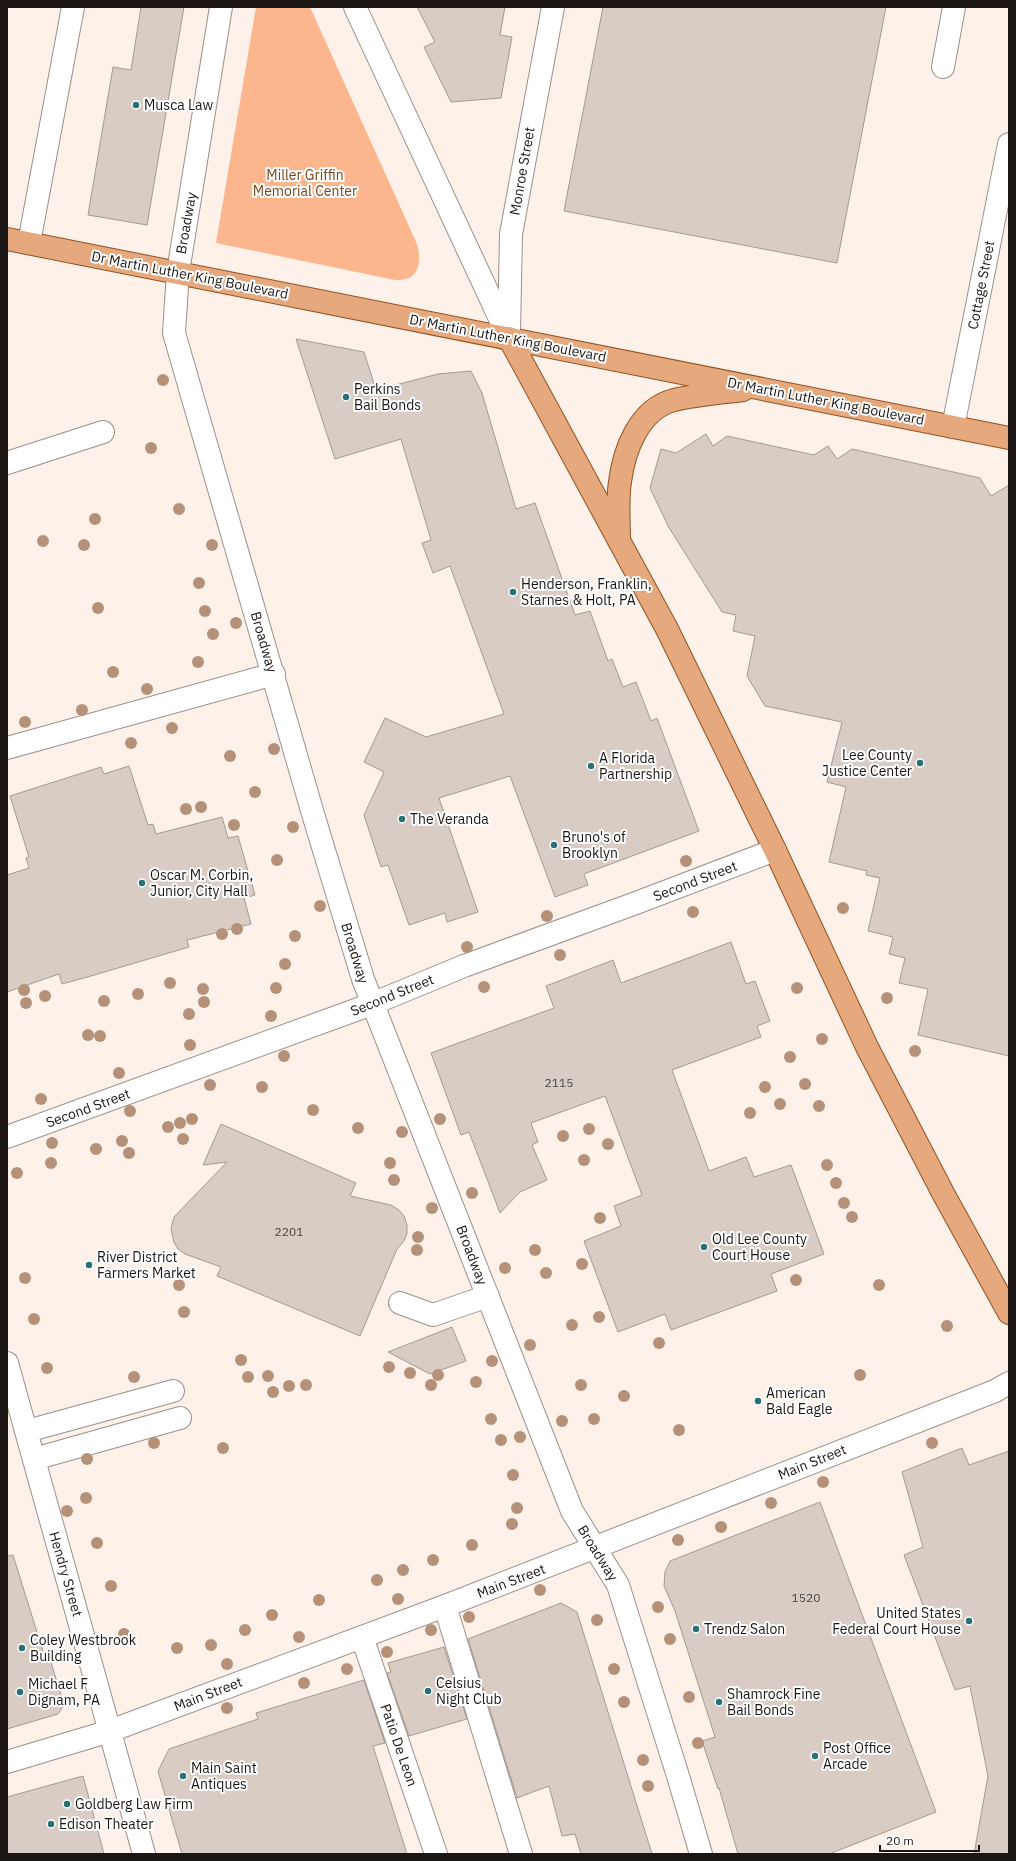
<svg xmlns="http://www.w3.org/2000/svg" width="1016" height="1861" font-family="'IBM Plex Sans',sans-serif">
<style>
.green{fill:#fbb68d}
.building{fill:#d8ccc5;stroke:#a59993}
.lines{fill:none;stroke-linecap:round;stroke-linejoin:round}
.minor-casing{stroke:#9b9089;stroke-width:24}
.major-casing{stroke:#935020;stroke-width:24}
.minor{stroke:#fff;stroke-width:22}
.major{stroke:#e5a97d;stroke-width:22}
.tree{fill:#b69179}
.poi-dot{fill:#287277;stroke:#fff;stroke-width:1.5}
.labels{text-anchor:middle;stroke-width:4;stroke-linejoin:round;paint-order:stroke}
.number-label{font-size:12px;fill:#4a4440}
.poi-label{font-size:14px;fill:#1b1614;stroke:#fff;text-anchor:start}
.street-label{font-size:14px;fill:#1b1614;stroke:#fff}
.park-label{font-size:14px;fill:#7c431d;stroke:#fff}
</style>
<rect width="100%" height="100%" fill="#fef1ea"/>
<!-- green -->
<path class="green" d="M256,7h54l107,237c5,19 2,37 -22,36l-179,-37z"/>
<!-- building -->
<g class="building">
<polygon points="141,7 184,7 147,225 88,215 113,67 131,70"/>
<polygon points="417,7 505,7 500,35 512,37 501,98 451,102 424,47 435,42"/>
<polygon points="603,7 886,7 837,263 564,211"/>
<polygon points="296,339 364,352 376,390 438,374 471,371 482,393 516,509 535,503 575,615 590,611 608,661 612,659 623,687 636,682 651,721 657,718 699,831 584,874 588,885 555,897 510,776 439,798 478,912 447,922 445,913 409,925 388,865 381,867 364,815 384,772 364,762 385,718 426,737 504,714 450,566 433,573 422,543 431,540 401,439 335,459"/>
<polygon points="706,434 713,446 727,436 814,455 828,446 837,459 852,449 980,478 991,496 1009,485 1009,1056 918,1035 928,989 899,983 905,958 889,954 893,937 868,931 880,878 866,875 867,871 829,862 846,787 827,782 842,722 765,706 747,676 755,636 733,631 736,615 722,612 668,526 650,488 661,449 676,453"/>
<polygon points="129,766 148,825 153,824 156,834 222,817 228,838 238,836 255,895 244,898 251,924 187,940 189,947 91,976 62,984 59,974 7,992 7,875 29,868 26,858 29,857 10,796 101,767 104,774"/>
<polygon points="731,942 746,984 755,981 770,1021 757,1026 761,1037 672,1070 709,1171 746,1157 754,1177 791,1165 824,1254 771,1274 777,1291 671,1330 665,1314 618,1332 584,1241 621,1226 614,1206 642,1195 605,1096 531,1123 538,1142 532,1145 547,1180 520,1192 500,1213 469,1132 461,1135 431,1053 554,1008 546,986 613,960 621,983"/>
<polygon points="221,1124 356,1183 350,1196 391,1205 399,1210 404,1216 407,1225 407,1234 404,1241 397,1249 360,1336 217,1276 221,1267 185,1254 178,1249 174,1242 171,1229 174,1217 227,1162 203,1165"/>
<polygon points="452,1327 466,1361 430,1374 388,1352"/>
<polygon points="962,1448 969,1465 1009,1451 1009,1854 974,1854 988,1776 970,1686 955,1690 904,1555 923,1547 902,1472"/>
<polygon points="820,1502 936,1812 829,1854 738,1854 719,1788 718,1789 702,1741 715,1737 675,1611 664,1586 665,1572 670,1561"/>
<polygon points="13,1555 46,1661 50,1659 64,1705 58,1714 7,1729 7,1556"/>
<polygon points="561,1603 577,1612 652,1854 581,1854 575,1834 562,1836 549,1786 517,1798 468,1639"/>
<polygon points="444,1647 467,1719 409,1736 387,1673 391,1672 388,1663"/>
<polygon points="364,1680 385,1743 373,1746 407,1854 182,1854 158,1771 169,1749 258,1719 256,1713"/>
<polygon points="83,1776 104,1854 7,1854 7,1797"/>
</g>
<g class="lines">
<defs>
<g id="minor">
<polyline points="221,7 178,272 174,333 313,814 363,979 572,1511 618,1585 678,1776 701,1854"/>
<polyline points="355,7 509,338"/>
<polyline points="943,67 954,7"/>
<polyline points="29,243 73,7"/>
<polyline points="509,332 511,234 553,7"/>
<polyline points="953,427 1009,144"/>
<polyline points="7,463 103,432"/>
<polyline points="7,748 274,674"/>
<polyline points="7,1137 372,1004 464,966 636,903 775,850"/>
<polyline points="400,1303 433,1315 488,1296"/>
<polyline points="7,1363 144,1854"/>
<polyline points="27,1431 173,1391"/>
<polyline points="34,1459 180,1418"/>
<polyline points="445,1606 521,1854"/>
<polyline points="362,1637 436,1854"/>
<polyline points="7,1762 110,1731 445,1606 995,1391 1009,1383"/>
</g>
<g id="major">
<polyline points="7,239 1009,438"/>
<polyline points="509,338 667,629 775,850 867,1047 944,1195 1009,1313"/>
<path d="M619,540c0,-19 -2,-40 1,-58 4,-32 19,-73 54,-82 22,-5 46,-7 69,-10"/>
</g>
</defs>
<!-- minor casing -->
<use href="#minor" class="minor-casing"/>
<!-- major casing -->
<use href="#major" class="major-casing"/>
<!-- minor -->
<use href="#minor" class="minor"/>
<!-- major -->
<use href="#major" class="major"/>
</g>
<!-- trees -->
<g class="tree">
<circle cx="163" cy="380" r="6"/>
<circle cx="151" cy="448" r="6"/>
<circle cx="179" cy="509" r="6"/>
<circle cx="95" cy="519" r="6"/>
<circle cx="43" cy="541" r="6"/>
<circle cx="84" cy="545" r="6"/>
<circle cx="212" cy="545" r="6"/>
<circle cx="199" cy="583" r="6"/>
<circle cx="98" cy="608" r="6"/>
<circle cx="205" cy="611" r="6"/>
<circle cx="236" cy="623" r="6"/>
<circle cx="213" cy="634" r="6"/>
<circle cx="198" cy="662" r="6"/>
<circle cx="113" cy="672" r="6"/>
<circle cx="147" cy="689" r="6"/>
<circle cx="82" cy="710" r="6"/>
<circle cx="25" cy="722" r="6"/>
<circle cx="172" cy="728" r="6"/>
<circle cx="131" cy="743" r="6"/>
<circle cx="274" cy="749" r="6"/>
<circle cx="230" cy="756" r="6"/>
<circle cx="255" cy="792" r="6"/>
<circle cx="201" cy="807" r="6"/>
<circle cx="186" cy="809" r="6"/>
<circle cx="234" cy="825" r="6"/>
<circle cx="293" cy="827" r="6"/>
<circle cx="277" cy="860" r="6"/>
<circle cx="686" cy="861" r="6"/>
<circle cx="320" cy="906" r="6"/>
<circle cx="843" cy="908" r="6"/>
<circle cx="693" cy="912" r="6"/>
<circle cx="547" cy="916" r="6"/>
<circle cx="237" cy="929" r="6"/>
<circle cx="222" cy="934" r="6"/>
<circle cx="295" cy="936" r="6"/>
<circle cx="467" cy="947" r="6"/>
<circle cx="560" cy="955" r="6"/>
<circle cx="285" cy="964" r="6"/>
<circle cx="170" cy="983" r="6"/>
<circle cx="484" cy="987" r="6"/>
<circle cx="276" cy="988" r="6"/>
<circle cx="797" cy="988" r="6"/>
<circle cx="203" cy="989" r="6"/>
<circle cx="24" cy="990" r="6"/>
<circle cx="138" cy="994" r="6"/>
<circle cx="45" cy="996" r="6"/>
<circle cx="887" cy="998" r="6"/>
<circle cx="104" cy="1001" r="6"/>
<circle cx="204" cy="1002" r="6"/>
<circle cx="26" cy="1003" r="6"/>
<circle cx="189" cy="1014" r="6"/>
<circle cx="271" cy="1016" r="6"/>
<circle cx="88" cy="1035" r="6"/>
<circle cx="100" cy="1036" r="6"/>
<circle cx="822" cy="1039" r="6"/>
<circle cx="190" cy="1045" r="6"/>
<circle cx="915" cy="1051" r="6"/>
<circle cx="284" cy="1056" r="6"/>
<circle cx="790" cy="1057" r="6"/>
<circle cx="119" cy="1073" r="6"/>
<circle cx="805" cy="1084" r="6"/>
<circle cx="210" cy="1085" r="6"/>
<circle cx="262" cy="1087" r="6"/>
<circle cx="765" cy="1087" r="6"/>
<circle cx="41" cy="1099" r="6"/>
<circle cx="780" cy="1104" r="6"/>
<circle cx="819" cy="1106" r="6"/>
<circle cx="313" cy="1110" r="6"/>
<circle cx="130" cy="1111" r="6"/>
<circle cx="750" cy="1113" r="6"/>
<circle cx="192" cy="1119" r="6"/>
<circle cx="440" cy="1119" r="6"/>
<circle cx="180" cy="1123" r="6"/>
<circle cx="168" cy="1127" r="6"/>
<circle cx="358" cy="1128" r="6"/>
<circle cx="589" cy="1129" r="6"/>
<circle cx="402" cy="1132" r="6"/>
<circle cx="563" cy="1136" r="6"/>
<circle cx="183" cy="1139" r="6"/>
<circle cx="122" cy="1141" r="6"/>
<circle cx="52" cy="1143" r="6"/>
<circle cx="608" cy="1144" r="6"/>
<circle cx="96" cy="1149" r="6"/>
<circle cx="129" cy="1153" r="6"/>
<circle cx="584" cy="1160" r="6"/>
<circle cx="51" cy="1163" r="6"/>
<circle cx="390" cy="1163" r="6"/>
<circle cx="827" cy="1165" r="6"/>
<circle cx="17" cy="1173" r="6"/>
<circle cx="394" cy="1180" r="6"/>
<circle cx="836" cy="1183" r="6"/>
<circle cx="472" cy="1193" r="6"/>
<circle cx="844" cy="1203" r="6"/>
<circle cx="432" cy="1208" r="6"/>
<circle cx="852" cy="1217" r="6"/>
<circle cx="600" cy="1218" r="6"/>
<circle cx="418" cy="1237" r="6"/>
<circle cx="417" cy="1250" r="6"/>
<circle cx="535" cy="1250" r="6"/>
<circle cx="582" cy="1264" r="6"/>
<circle cx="505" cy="1268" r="6"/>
<circle cx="546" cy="1273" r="6"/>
<circle cx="25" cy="1278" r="6"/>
<circle cx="796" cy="1280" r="6"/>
<circle cx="179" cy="1285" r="6"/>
<circle cx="879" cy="1285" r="6"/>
<circle cx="184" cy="1312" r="6"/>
<circle cx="599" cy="1317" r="6"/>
<circle cx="34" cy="1319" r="6"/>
<circle cx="572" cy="1325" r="6"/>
<circle cx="947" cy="1326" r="6"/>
<circle cx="659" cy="1343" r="6"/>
<circle cx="530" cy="1345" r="6"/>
<circle cx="241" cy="1360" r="6"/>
<circle cx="492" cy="1361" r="6"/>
<circle cx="389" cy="1367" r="6"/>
<circle cx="47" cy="1368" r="6"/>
<circle cx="410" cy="1373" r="6"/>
<circle cx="438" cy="1375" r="6"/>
<circle cx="860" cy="1375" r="6"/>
<circle cx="268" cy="1376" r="6"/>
<circle cx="134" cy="1377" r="6"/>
<circle cx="248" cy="1377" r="6"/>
<circle cx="476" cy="1382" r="6"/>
<circle cx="306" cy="1385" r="6"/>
<circle cx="431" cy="1385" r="6"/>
<circle cx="581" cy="1385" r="6"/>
<circle cx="289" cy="1386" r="6"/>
<circle cx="273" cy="1392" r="6"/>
<circle cx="624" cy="1396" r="6"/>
<circle cx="491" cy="1419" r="6"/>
<circle cx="594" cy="1419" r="6"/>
<circle cx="562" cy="1421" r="6"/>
<circle cx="679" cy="1430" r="6"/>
<circle cx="520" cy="1437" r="6"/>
<circle cx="501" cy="1440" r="6"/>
<circle cx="154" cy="1443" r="6"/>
<circle cx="932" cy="1443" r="6"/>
<circle cx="223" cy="1448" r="6"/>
<circle cx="87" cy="1459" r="6"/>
<circle cx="513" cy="1475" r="6"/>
<circle cx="823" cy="1482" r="6"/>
<circle cx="86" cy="1498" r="6"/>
<circle cx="771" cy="1503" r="6"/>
<circle cx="517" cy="1508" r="6"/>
<circle cx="67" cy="1511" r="6"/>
<circle cx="512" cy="1524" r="6"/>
<circle cx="721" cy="1527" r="6"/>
<circle cx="678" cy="1540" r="6"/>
<circle cx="97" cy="1543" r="6"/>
<circle cx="472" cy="1545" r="6"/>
<circle cx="433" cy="1560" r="6"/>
<circle cx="403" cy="1570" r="6"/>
<circle cx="377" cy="1580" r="6"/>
<circle cx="111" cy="1586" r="6"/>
<circle cx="540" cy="1590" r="6"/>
<circle cx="398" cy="1599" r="6"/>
<circle cx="319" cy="1600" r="6"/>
<circle cx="658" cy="1607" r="6"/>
<circle cx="272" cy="1615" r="6"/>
<circle cx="469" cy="1617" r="6"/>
<circle cx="597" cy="1620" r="6"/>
<circle cx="245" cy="1630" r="6"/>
<circle cx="431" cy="1630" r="6"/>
<circle cx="124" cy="1634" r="6"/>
<circle cx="299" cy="1637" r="6"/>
<circle cx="670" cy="1639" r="6"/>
<circle cx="211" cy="1645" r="6"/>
<circle cx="177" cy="1648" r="6"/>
<circle cx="387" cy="1652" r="6"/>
<circle cx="227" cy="1664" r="6"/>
<circle cx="347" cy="1669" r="6"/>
<circle cx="614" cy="1669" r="6"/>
<circle cx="304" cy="1683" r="6"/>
<circle cx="689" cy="1697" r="6"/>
<circle cx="624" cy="1702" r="6"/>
<circle cx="227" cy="1708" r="6"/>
<circle cx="698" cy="1743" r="6"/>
<circle cx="643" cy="1760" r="6"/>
<circle cx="648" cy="1786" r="6"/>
</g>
<!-- markers -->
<g class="poi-dot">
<circle cx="136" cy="105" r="4"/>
<circle cx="346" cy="397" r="4"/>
<circle cx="513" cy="592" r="4"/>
<circle cx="920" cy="763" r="4"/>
<circle cx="591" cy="766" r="4"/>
<circle cx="402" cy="819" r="4"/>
<circle cx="554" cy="845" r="4"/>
<circle cx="142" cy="883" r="4"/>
<circle cx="704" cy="1247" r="4"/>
<circle cx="89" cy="1265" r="4"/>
<circle cx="758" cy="1401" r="4"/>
<circle cx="969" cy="1621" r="4"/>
<circle cx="696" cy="1629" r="4"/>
<circle cx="22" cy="1648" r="4"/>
<circle cx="428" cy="1691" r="4"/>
<circle cx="20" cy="1692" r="4"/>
<circle cx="719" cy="1702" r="4"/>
<circle cx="815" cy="1756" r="4"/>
<circle cx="183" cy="1776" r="4"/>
<circle cx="67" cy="1804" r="4"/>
<circle cx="51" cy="1824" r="4"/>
</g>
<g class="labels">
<!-- number labels -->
<g class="number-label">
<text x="559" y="1087">2115</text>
<text x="289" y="1236">2201</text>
<text x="806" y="1602">1520</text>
</g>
<!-- poi labels -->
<g class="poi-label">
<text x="144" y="110">Musca Law</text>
<text x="354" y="394">Perkins<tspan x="354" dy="16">Bail Bonds</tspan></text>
<text x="521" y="589">Henderson, Franklin,<tspan x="521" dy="16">Starnes &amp; Holt, PA</tspan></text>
<text x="912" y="760" text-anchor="end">Lee County<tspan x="912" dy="16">Justice Center</tspan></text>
<text x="599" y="763">A Florida<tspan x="599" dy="16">Partnership</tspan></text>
<text x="410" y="824">The Veranda</text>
<text x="562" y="842">Bruno's of<tspan x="562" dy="16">Brooklyn</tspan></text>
<text x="150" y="880">Oscar M. Corbin,<tspan x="150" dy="16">Junior, City Hall</tspan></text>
<text x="712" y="1244">Old Lee County<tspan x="712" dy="16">Court House</tspan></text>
<text x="97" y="1262">River District<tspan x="97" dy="16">Farmers Market</tspan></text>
<text x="766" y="1398">American<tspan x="766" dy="16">Bald Eagle</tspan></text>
<text x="961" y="1618" text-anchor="end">United States<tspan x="961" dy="16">Federal Court House</tspan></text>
<text x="704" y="1634">Trendz Salon</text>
<text x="30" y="1645">Coley Westbrook<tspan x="30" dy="16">Building</tspan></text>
<text x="436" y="1688">Celsius<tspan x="436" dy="16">Night Club</tspan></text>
<text x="28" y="1689">Michael F<tspan x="28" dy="16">Dignam, PA</tspan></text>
<text x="727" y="1699">Shamrock Fine<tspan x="727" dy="16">Bail Bonds</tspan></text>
<text x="823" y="1753">Post Office<tspan x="823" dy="16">Arcade</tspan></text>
<text x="191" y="1773">Main Saint<tspan x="191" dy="16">Antiques</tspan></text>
<text x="75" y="1809">Goldberg Law Firm</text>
<text x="59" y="1829">Edison Theater</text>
</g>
<!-- street labels -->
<g class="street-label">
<text transform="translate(522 171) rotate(-80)" y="5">Monroe Street</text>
<text transform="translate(186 223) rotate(-80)" y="5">Broadway</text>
<text transform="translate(190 275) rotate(11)" y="5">Dr Martin Luther King Boulevard</text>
<text transform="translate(981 285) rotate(-79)" y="5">Cottage Street</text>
<text transform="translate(508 338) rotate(11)" y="5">Dr Martin Luther King Boulevard</text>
<text transform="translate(826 401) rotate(11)" y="5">Dr Martin Luther King Boulevard</text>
<text transform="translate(264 642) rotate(74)" y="5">Broadway</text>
<text transform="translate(695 881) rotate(-21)" y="5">Second Street</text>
<text transform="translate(355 953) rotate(73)" y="5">Broadway</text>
<text transform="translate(392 995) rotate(-22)" y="5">Second Street</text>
<text transform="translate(88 1108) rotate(-20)" y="5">Second Street</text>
<text transform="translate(472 1255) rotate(69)" y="5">Broadway</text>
<text transform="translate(812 1462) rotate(-22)" y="5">Main Street</text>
<text transform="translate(598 1553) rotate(58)" y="5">Broadway</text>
<text transform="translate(66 1574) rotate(74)" y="5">Hendry Street</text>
<text transform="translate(511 1581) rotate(-21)" y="5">Main Street</text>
<text transform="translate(208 1694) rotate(-21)" y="5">Main Street</text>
<text transform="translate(399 1745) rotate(71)" y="5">Patio De Leon</text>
</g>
<!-- park labels -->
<g class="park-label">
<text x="305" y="180">Miller Griffin<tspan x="305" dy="16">Memorial Center</tspan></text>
</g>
</g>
<!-- border -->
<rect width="1016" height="1861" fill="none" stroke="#1b1614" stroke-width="16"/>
<!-- scale -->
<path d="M880 1845v6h99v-6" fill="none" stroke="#1b1614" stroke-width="2"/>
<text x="886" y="1845" font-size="12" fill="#1b1614" stroke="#ffffff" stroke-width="3" paint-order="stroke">20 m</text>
</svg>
